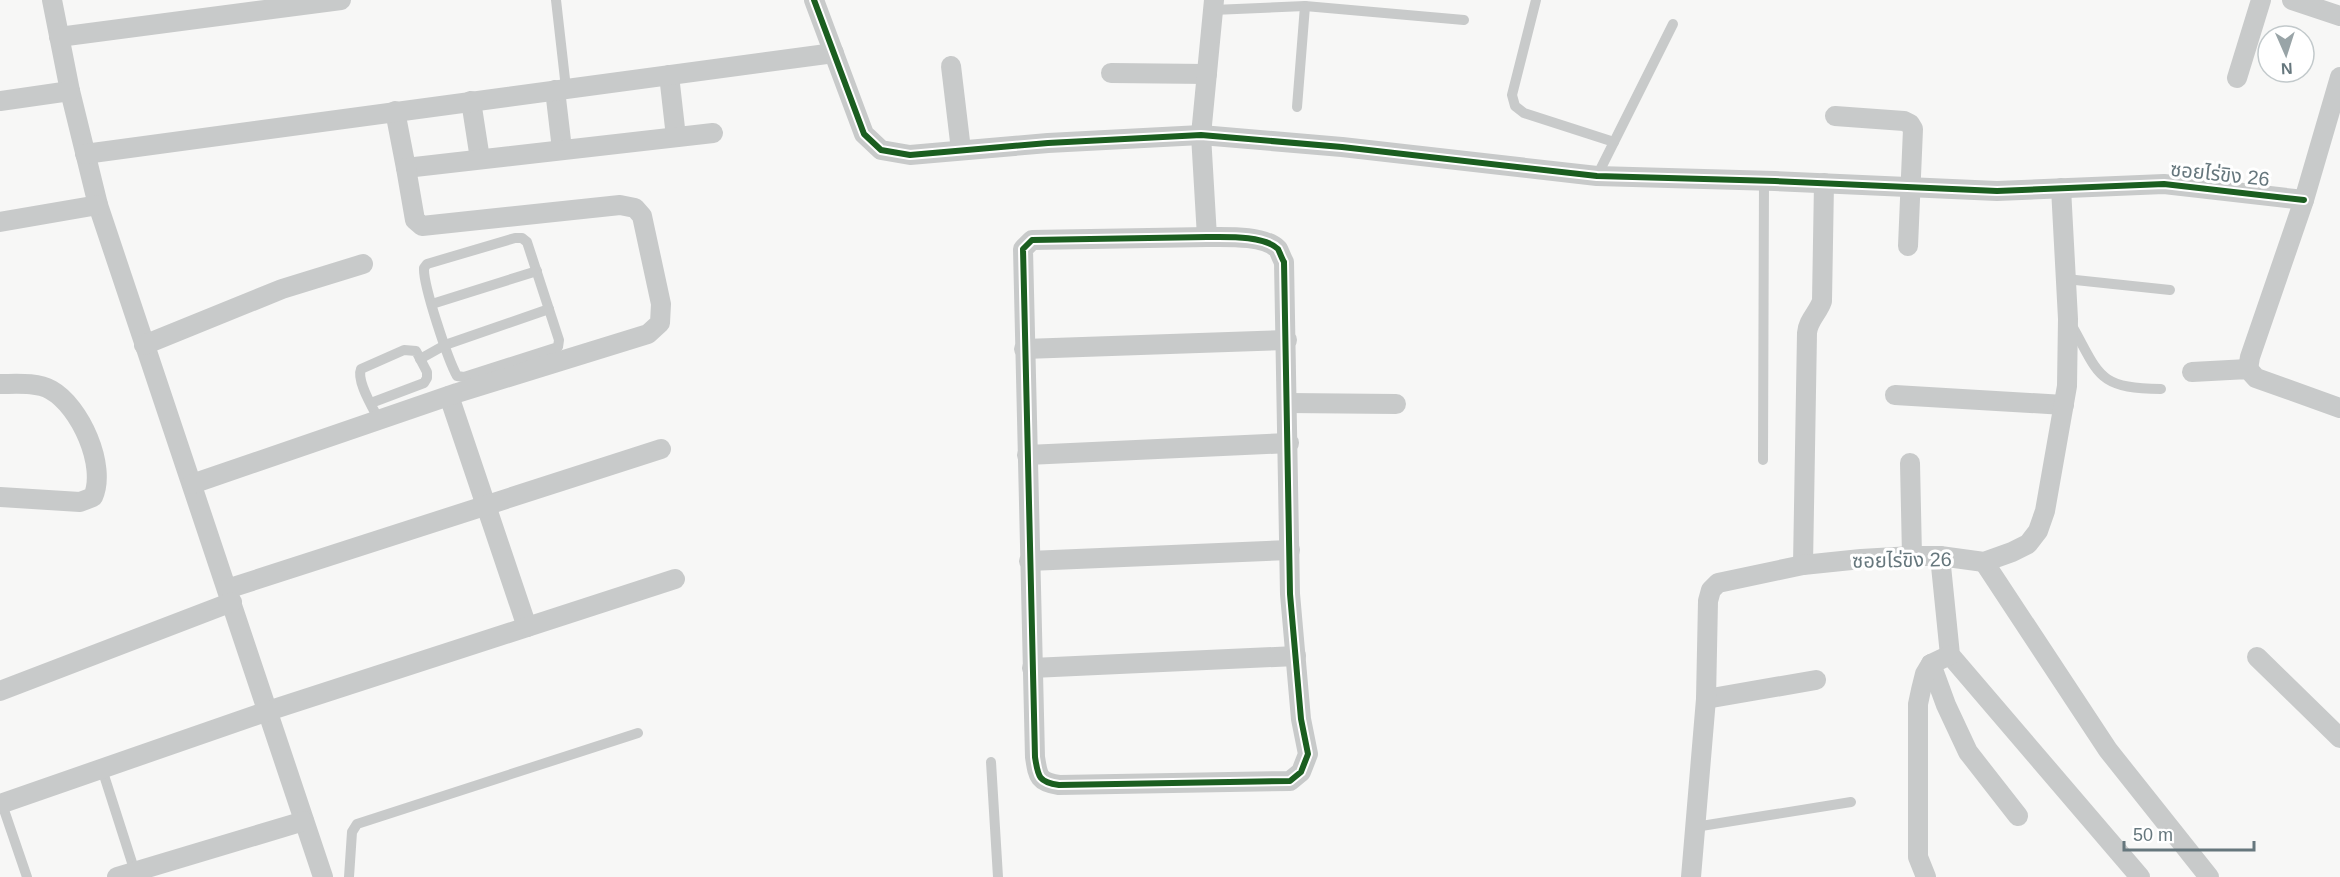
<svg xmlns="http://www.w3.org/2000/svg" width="2340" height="877" font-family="Helvetica,'Noto Sans Thai',sans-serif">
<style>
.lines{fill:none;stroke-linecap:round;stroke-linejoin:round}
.lane{stroke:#c8caca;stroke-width:10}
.street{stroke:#c8caca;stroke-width:20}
.cycleway-casing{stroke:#fff;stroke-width:10}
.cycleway{stroke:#1b5e20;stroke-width:6}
.labels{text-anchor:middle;stroke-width:6;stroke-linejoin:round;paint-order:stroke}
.street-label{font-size:20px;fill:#66777d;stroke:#fff}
</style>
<rect width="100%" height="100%" fill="#f7f7f6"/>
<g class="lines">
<!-- lane -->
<g class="lane">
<polyline points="556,0 566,88"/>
<polyline points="1536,0 1512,95 1515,106 1524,113 1614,142"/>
<polyline points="1213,10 1305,6 1464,20"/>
<polyline points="1297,107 1305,6"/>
<polyline points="1597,176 1673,24"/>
<path d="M515,238h7l5,4 32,98 -1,7 -94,30 -7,-1c-9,-16 -34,-91 -33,-108l3,-4z"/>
<polyline points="2066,279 2170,290"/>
<polyline points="432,304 537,271"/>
<path d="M2071,324c29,51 25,64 90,65"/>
<polyline points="420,359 445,345 549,309"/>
<path d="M371,403l53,-20 3,-5v-6l-11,-21 -12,-1 -43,19c-5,12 12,39 18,51"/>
<polyline points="1763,460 1764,181"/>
<polyline points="991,762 998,877"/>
<polyline points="102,769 135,872"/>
<polyline points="2,804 27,877"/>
<polyline points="1695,827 1851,802"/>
<polyline points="349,877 352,832 357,824 638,733"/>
</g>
<!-- street -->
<g class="street">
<polyline points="52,0 70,91 98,205 323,877"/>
<polyline points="814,0 864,134 881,150 910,155 1048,143 1201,135 1342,147 1597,176 1775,181 1997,191 2164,184 2304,200"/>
<polyline points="2292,0 2340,16"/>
<polyline points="59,37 341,0"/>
<polyline points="951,66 961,150"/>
<polyline points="1111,73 1207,74"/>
<polyline points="669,75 676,137"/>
<polyline points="2237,78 2261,0"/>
<polyline points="555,90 562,149"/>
<polyline points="0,101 70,91"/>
<polyline points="471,101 480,159"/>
<polyline points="395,111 406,168 713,133"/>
<polyline points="1835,116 1904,121 1910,124 1913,129 1908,246"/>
<polyline points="85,154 834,53"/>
<polyline points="0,222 98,205"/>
<path d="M1207,237c18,0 57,-2 71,12 2,4 4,10 6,13l6,332 11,125 7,35 -7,18 -11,9 -231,4c-21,-3 -21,-9 -24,-28l-12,-508 9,-9z"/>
<polyline points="1207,237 1201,135 1214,0"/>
<polyline points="144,345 282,289 363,264"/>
<polyline points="1024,349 1287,340"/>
<polyline points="2248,369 2250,357 2304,200 2340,77"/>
<polyline points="2192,372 2248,369 2256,378 2340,408"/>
<path d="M0,384c16,0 37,-2 51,6 29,16 56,76 42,107l-13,5 -80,-5"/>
<polyline points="1895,395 2064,405"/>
<polyline points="449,396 527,627"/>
<polyline points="1288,403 1396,404"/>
<polyline points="1027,455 1289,443"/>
<polyline points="1910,463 1912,556"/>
<polyline points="192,484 457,393 648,334 660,323 661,304 642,216 635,208 620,205 422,226 415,220 406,168"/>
<polyline points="1940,556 1950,655 2140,877"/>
<polyline points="1029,561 1290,550"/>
<polyline points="1984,562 2108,750 2209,877"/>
<path d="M1803,565l4,-232c1,-13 11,-20 15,-32l2,-118"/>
<polyline points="227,589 661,449"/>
<polyline points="2257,657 2340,738"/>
<polyline points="1931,664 1946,705 1968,752 2018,816"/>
<polyline points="1032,668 1296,656"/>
<polyline points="0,691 232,602"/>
<polyline points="1706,699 1816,680"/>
<polyline points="0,804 268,711 675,579"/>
<polyline points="117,877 304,821"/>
<polyline points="1691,877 1706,699 1708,601 1711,590 1718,583 1803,565 1861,559 1912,556 1940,556 1984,562 2012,552 2028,544 2038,531 2045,511 2067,386 2068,319 2061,188"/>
<polyline points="1926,877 1918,857 1918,704 1921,690 1925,674 1931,664 1950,655"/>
</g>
<defs>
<g id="cycleway">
<polyline points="814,0 864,134 881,150 910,155 1048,143 1201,135 1342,147 1597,176 1775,181 1997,191 2164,184 2304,200"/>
<path d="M1207,237c18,0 57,-2 71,12 2,4 4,10 6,13l6,332 11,125 7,35 -7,18 -11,9 -231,4c-21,-3 -21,-9 -24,-28l-12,-508 9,-9z"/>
</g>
</defs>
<!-- cycleway casing -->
<use href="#cycleway" class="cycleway-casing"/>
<!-- cycleway -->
<use href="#cycleway" class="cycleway"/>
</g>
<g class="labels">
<!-- street labels -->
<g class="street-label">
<text transform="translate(2220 174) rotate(6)" y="7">ซอยไร่ขิง 26</text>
<text transform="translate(1902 560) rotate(-1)" y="7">ซอยไร่ขิง 26</text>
</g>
</g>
<!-- north arrow -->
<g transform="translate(2286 54) rotate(177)"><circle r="28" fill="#ffffff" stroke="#c2c9cb" stroke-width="1.5"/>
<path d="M0-4.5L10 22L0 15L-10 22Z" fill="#99a4a7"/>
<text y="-9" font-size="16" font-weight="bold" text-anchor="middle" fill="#66777d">N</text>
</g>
<!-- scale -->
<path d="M2124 841v9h130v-9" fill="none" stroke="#66777d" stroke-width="3"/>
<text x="2133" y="841" font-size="18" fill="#66777d" stroke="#ffffff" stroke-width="4.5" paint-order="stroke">50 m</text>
</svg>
